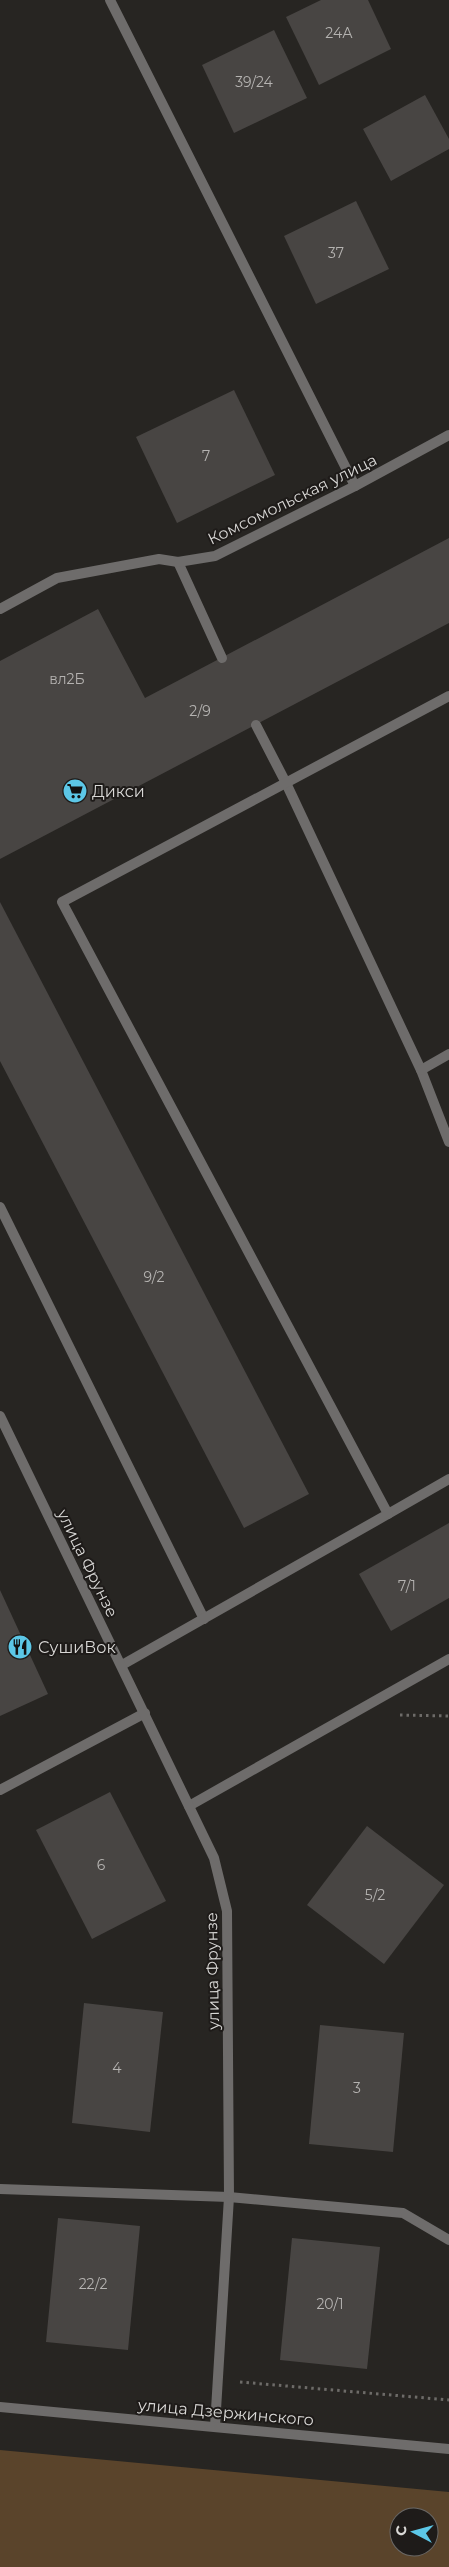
<svg xmlns="http://www.w3.org/2000/svg" width="449" height="2567" font-family="Montserrat,sans-serif">
<style>
.green{fill:#5a442b;fill-rule:evenodd}
.building{fill:#484543}
.lines{fill:none;stroke-linecap:round;stroke-linejoin:round}
.path{stroke:#6d6b68;stroke-width:3;stroke-dasharray:2.5 4;stroke-linecap:butt}
.lane{stroke:#6e6c6b;stroke-width:10}
.street{stroke:#6e6c6b;stroke-width:10}
.labels{text-anchor:middle;stroke-width:4;stroke-linejoin:round;paint-order:stroke}
.number-label{font-size:14px;fill:#b5b3b1}
.street-label{font-size:16px;fill:#d9d8d6;stroke:#1e1b19}
.poi-label{font-size:16px;fill:#d9d8d6;stroke:#1e1b19;text-anchor:start}
</style>
<rect width="100%" height="100%" fill="#272522"/>
<!-- green -->
<path class="green" d="M0,2450l449,42v75h-449zM399,2517h30v30h-30z"/>
<!-- building -->
<g class="building">
<polygon points="321,0 368,0 391,49 319,85 286,17"/>
<polygon points="274,30 307,98 234,133 202,65"/>
<polygon points="425,95 449,139 449,149 391,181 363,129"/>
<polygon points="356,201 389,269 316,304 284,236"/>
<polygon points="234,390 275,475 177,523 136,437"/>
<polygon points="449,538 449,623 0,859 0,661 98,609 145,698"/>
<polygon points="0,902 309,1494 244,1528 0,1061"/>
<polygon points="449,1523 449,1598 391,1631 359,1574"/>
<polygon points="0,1590 48,1694 0,1716"/>
<polygon points="110,1792 166,1901 92,1939 36,1830"/>
<polygon points="367,1826 444,1885 384,1964 307,1905"/>
<polygon points="84,2003 163,2012 150,2132 72,2123"/>
<polygon points="320,2025 404,2033 393,2152 309,2144"/>
<polygon points="58,2218 140,2226 128,2350 46,2342"/>
<polygon points="292,2238 380,2247 367,2369 280,2360"/>
</g>
<g class="lines">
<!-- path -->
<g class="path">
<polyline points="400,1715 449,1716"/>
<polyline points="240,2382 449,2400"/>
</g>
<!-- lane -->
<g class="lane">
<polyline points="110,0 355,486"/>
<polyline points="178,562 222,658"/>
<polyline points="256,725 286,783 421,1070 449,1142"/>
<polyline points="421,1070 449,1054"/>
<polyline points="0,1207 204,1619"/>
<polyline points="388,1514 449,1479"/>
<polyline points="122,1665 388,1514 62,902 449,696"/>
<polyline points="0,1790 145,1713"/>
<polyline points="189,1806 449,1659"/>
<polyline points="0,2189 229,2197 403,2213 449,2240"/>
</g>
<!-- street -->
<g class="street">
<polyline points="0,609 57,578 159,559 178,562 215,556 355,486 449,435"/>
<polyline points="0,1416 214,1858 227,1911 229,2197 215,2426"/>
<polyline points="0,2407 449,2449"/>
</g>
</g>
<!-- icons -->
<defs>
<symbol id="supermarket-disc" viewBox="-11 -11 22 22"><circle r="9.5" fill="#5cc7e7" stroke="#1e1b19"/><path d="M-6-5.5h2.5l.6 2H6L4.5 2H-2.5L-4.4-4H-6ZM-1.5 3.2a1.3 1.3 0 1 0 .1 0ZM3 3.2a1.3 1.3 0 1 0 .1 0Z" fill="#111"/></symbol>
<symbol id="restaurant-disc" viewBox="-11 -11 22 22"><circle r="9.5" fill="#5cc7e7" stroke="#1e1b19"/><path d="M-5-6h1v4h1v-4h1v4h1v-4h1v5L-1.5 .5V6h-2V.5L-5-1ZM5-6V6H3V1.5H1.5Q1.5-4 5-6Z" fill="#111"/></symbol>
</defs>
<g fill-rule="evenodd">
<use href="#supermarket-disc" x="61" y="777" width="28" height="28"/>
<use href="#restaurant-disc" x="6" y="1633" width="28" height="28"/>
</g>
<g class="labels">
<!-- number labels -->
<g class="number-label">
<text x="339" y="38">24А</text>
<text x="254" y="87">39/24</text>
<text x="336" y="258">37</text>
<text x="206" y="461">7</text>
<text x="67" y="684">вл2Б</text>
<text x="200" y="716">2/9</text>
<text x="154" y="1282">9/2</text>
<text x="407" y="1591">7/1</text>
<text x="101" y="1870">6</text>
<text x="375" y="1900">5/2</text>
<text x="117" y="2073">4</text>
<text x="357" y="2093">3</text>
<text x="93" y="2289">22/2</text>
<text x="330" y="2309">20/1</text>
</g>
<!-- street labels -->
<g class="street-label">
<text transform="translate(292 499) rotate(-26)" y="6">Комсомольская улица</text>
<text transform="translate(88 1563) rotate(64)" y="6">улица Фрунзе</text>
<text transform="translate(212 1971) rotate(-91)" y="6">улица Фрунзе</text>
<text transform="translate(226 2412) rotate(5)" y="6">улица Дзержинского</text>
</g>
<!-- poi labels -->
<g class="poi-label">
<text x="92" y="797">Дикси</text>
<text x="38" y="1653">СушиВок</text>
</g>
</g>
<!-- north arrow -->
<g transform="translate(414 2532) rotate(276)"><circle r="24" fill="#1e1b19" stroke="#696765"/>
<path d="M0-4L9 19L0 12L-9 19Z" fill="#5cc7e7"/>
<text y="-8" font-size="14" font-weight="bold" text-anchor="middle" fill="#d9d8d6">С</text>
</g>
</svg>
